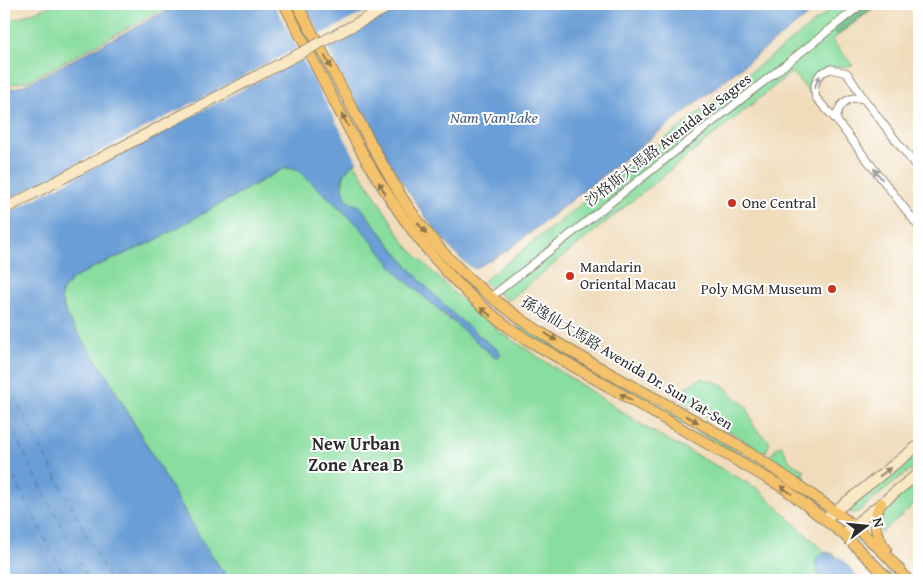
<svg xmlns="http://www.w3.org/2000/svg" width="923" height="584" font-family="'Gentium Book Plus','Noto Serif SC',serif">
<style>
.green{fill:#88dd9f;stroke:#5a8465;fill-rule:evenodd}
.forest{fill:#6ebc86;stroke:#4c7458}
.water{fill:#6a9ed6;stroke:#4a6480}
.pier{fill:#f0dcba}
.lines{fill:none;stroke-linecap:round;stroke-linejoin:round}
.stream{stroke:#6a9ed6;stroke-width:2.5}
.ferry{stroke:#475f78;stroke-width:1;stroke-dasharray:6 5;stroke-linecap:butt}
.street-casing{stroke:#8e8472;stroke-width:9}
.secondary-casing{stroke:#8e8472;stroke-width:12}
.primary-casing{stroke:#8e8472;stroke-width:12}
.street{stroke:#fff;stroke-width:7}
.secondary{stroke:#fae7c3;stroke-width:10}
.primary{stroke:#f3c26a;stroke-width:10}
.secondary-bridge-casing{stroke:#8e8472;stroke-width:12;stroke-linecap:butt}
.secondary-bridge{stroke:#fae7c3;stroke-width:10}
.oneway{fill:#8f764a}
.oneway2{fill:#a0a0a0}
.oneway3{fill:#928977}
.poi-dot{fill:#c8321e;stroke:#fff;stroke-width:2}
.labels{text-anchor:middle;stroke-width:4;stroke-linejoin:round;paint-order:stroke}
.street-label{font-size:15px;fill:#2b2b2b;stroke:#fff}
.poi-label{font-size:15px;fill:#2b2b2b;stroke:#fff;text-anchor:start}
.water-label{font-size:16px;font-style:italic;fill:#475f78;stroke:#fff}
.quarter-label{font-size:18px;font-weight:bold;fill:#2b2b2b;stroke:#fff}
</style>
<rect width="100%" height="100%" fill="#fff"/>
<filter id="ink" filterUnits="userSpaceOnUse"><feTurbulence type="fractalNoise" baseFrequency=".02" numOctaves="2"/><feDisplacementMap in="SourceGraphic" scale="10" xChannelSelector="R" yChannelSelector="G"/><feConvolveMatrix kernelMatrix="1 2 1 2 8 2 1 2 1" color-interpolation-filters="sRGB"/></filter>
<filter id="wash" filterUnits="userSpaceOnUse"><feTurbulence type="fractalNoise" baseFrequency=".0096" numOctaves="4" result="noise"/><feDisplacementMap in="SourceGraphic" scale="20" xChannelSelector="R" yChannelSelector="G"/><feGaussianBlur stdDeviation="1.12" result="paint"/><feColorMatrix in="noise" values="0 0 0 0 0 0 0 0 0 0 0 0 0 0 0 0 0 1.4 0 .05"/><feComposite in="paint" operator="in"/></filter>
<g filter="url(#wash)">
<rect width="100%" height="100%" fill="#f0dcba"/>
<!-- green -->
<g class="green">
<polygon points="56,4 173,4 28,81 4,86 4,23"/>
<polygon points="838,4 879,4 832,40 853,66 829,67 814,81 811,95 792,72 508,301 483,281"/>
<path d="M354,162l52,83 49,49 45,38 150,98 107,58 68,64 9,2 26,26h-631l-27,-39 -97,-168 -38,-56 -6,-18 1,-7 9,-12 21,-12 60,-26 133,-74 13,2 42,37 6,-9c-5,-13 -4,-27 8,-36zM360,207l65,80 38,37 35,26 -54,-34z"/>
<polygon points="518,323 732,448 801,492 827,514 707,438 518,328 516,324"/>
<polygon points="702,378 721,384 747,407 754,427 770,442 765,454 679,399 680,390"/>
<path d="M781,446l3,3c3,13 10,16 20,21l-1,10 -33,-22 6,-10z"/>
<polygon points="919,453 919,466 903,475 858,512 850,513 850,508"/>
<polygon points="919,478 919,500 881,533 879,524 881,512"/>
<polygon points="852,531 883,559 903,580 896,580 849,533"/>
</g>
<!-- forest -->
<polygon class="forest" points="862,4 877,4 838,35 832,27"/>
<!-- water -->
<g class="water">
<path d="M179,4h643l-314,246 -33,19c-24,-11 -74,-85 -86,-110l-2,1 -4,-11c-24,11 -56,22 -33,54l10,3c44,58 79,101 138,144l3,3 -3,4 -5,-1 -93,-80 -41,-50 -61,-56 -8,-3 -10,3 -128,72 -60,26 -21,12 -9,12 -1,7 6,18 38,56 97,168 27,39h-225v-489l21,-6z"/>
<path d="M825,552l18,8 17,20h-38c-6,-9 -11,-23 3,-28z"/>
</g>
<!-- pier -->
<polygon class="pier" points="274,4 303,4 320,35 380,4 406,4 326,46 381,152 358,163 302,58 4,215 4,202 297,48"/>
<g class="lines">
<!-- stream -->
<polyline class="stream" points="802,580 803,579"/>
<!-- ferry -->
<g class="ferry">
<polyline points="4,377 110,580"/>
<polyline points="4,414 89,580"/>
<polyline points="4,458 66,580"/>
</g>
</g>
</g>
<g filter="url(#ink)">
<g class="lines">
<defs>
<g id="street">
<path d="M837,121c-1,-16 11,-26 27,-22"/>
<polyline points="919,170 864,99 847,73 831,69 821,73 817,79 814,88 816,98 837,121 919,227"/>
<polyline points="491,297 862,4"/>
</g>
<g id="secondary">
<polyline points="825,519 919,445"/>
<polyline points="843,534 919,473"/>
</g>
<g id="primary">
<path d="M284,4c65,123 120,257 242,335l258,149 59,46 47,46"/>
<path d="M297,4c20,38 41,76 61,115 32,61 61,115 113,161 70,62 158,102 239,149 36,20 71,44 105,68 34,24 67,50 93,83"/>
<path d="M881,503c-10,18 -6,31 5,46"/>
</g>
</defs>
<!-- street casing -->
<use href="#street" class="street-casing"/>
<!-- secondary casing -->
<use href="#secondary" class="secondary-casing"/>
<!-- primary casing -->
<use href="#primary" class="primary-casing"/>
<!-- street -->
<use href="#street" class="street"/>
<!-- secondary -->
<use href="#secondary" class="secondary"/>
<!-- primary -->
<use href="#primary" class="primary"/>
<defs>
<polyline id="secondary-bridge" points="4,209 394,4"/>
</defs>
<!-- secondary-bridge casing -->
<use href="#secondary-bridge" class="secondary-bridge-casing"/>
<!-- secondary-bridge -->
<use href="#secondary-bridge" class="secondary-bridge"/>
</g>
<!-- one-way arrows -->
<defs><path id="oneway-solid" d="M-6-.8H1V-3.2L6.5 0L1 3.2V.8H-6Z" transform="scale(1.25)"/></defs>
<g class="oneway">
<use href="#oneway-solid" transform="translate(328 62) rotate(62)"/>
<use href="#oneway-solid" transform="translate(345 120) rotate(-118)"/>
<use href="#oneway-solid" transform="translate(382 188) rotate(-121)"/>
<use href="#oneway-solid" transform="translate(422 228) rotate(50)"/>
<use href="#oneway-solid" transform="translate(486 312) rotate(-142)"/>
<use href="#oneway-solid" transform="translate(551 337) rotate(33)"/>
<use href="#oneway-solid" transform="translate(626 397) rotate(-151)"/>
<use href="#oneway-solid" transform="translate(692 419) rotate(29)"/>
<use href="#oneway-solid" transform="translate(786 490) rotate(-145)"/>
</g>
<g class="oneway2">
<use href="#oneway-solid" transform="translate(817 82) rotate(-66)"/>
<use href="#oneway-solid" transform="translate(878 174) rotate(-128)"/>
</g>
<use class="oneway3" href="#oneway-solid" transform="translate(885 472) rotate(-38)"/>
</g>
<!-- markers -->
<g class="poi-dot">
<circle cx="732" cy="203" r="5"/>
<circle cx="570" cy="276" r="5"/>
<circle cx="832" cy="289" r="5"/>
</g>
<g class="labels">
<!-- street labels -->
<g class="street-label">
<text transform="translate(668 140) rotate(-38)" y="5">沙格斯大馬路 Avenida de Sagres</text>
<text transform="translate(627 363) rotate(31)" y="5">孫逸仙大馬路 Avenida Dr. Sun Yat-Sen</text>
</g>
<!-- poi labels -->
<g class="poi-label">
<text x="742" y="208">One Central</text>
<text x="580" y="272">Mandarin<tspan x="580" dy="17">Oriental Macau</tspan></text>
<text x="822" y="294" text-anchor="end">Poly MGM Museum</text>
</g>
<!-- water labels -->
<g class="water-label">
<text x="494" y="123">Nam Van Lake</text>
</g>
<!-- quarter labels -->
<g class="quarter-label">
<text x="356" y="450">New Urban<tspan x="356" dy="21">Zone Area B</tspan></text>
</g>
</g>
<!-- margin -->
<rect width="923" height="584" fill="none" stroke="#fff" stroke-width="20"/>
<!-- north arrow -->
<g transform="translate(866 526) rotate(74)" stroke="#ffffff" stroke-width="4" paint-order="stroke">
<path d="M0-4L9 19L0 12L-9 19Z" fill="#2b2b2b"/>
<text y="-8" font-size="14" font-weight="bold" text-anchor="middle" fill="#2b2b2b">N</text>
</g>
</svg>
